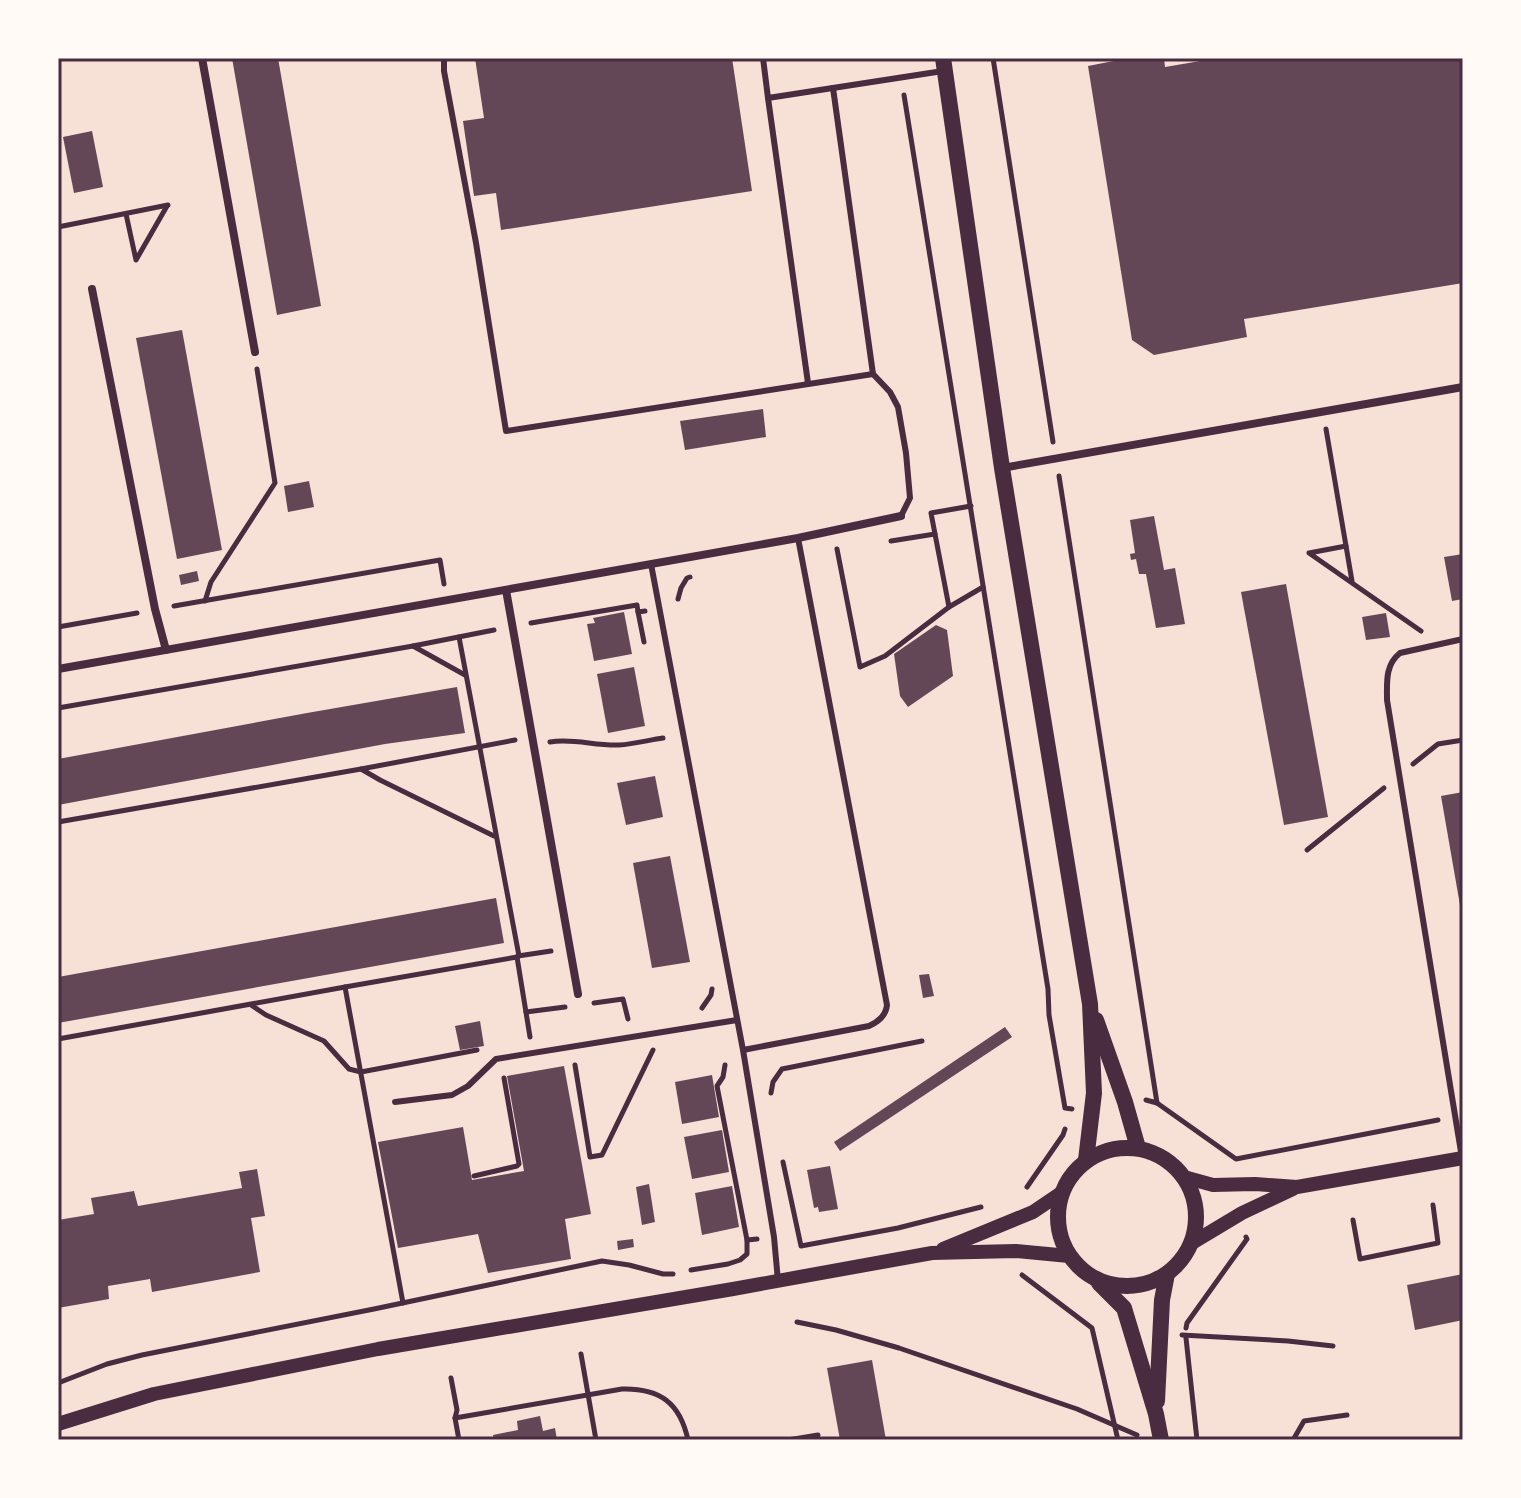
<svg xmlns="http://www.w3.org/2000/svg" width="1521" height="1498" font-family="'Alegreya Sans',sans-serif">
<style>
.building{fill:#644757}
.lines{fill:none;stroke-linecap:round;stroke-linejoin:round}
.path{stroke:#4a2c40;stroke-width:5}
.service{stroke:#4a2c40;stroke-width:6}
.minor{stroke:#4a2c40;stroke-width:8}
.tertiary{stroke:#4a2c40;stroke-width:14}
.secondary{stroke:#4a2c40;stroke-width:16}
.neatline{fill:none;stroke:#4a2c40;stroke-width:3}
</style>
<rect width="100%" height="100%" fill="#f7e1d7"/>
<!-- building -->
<g class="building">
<polygon points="232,58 278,58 321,306 277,315"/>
<polygon points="475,58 732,58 752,191 501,230 496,193 474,196 463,121 484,118"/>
<polygon points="1129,58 1164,58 1165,67 1218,58 1463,58 1463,283 1244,319 1247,337 1154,355 1132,340 1088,66"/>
<polygon points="92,131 103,187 74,193 63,137"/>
<polygon points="182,330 222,550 177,559 136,338"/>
<polygon points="763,409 766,437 685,450 680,421"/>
<polygon points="309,481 314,507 288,512 284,486"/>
<polygon points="1154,516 1164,570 1175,568 1185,624 1156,628 1146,574 1139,574 1136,559 1131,560 1130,554 1135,553 1130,520"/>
<polygon points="1463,554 1463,599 1452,601 1444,557"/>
<polygon points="197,571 199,581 181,585 179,575"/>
<polygon points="1286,584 1328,817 1284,825 1241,592"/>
<polygon points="624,612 632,654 594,661 587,624 595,623 593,618"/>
<polygon points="1386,613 1390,637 1366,640 1362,617"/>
<polygon points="936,625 947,630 953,676 908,707 900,696 894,654"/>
<polygon points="634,667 645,726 608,733 597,674"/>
<polygon points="457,687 465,733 385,744 58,805 58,759 307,713"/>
<polygon points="655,776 663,817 626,825 617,783"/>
<polygon points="1463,792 1463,911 1461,911 1441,796"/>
<polygon points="670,856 690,962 652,968 633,863"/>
<polygon points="496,898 504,943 58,1023 58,977"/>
<polygon points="929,974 934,996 923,998 919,975"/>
<polygon points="480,1021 484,1046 460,1050 455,1026"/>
<polygon points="1005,1027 1012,1037 840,1151 834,1142"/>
<polygon points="564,1066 591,1214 565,1219 571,1259 488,1273 478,1234 398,1248 378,1142 463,1127 472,1180 524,1171 507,1076"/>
<polygon points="712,1075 719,1117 682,1124 675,1082"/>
<polygon points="722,1130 729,1172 692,1179 684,1137"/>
<polygon points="830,1166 838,1209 819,1212 818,1207 814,1208 807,1170"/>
<polygon points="257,1169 265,1216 251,1218 260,1272 152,1292 150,1279 108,1286 109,1299 58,1308 58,1220 94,1214 91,1198 134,1191 138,1206 242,1188 239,1172"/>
<polygon points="649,1184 655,1222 642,1225 636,1187"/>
<polygon points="732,1186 739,1227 702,1235 695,1193"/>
<polygon points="633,1239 634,1247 618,1250 617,1241"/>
<polygon points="1463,1274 1463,1320 1415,1330 1407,1285"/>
<polygon points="872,1360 886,1440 840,1440 827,1368"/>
<polygon points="540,1416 543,1431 555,1428 557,1440 494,1440 493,1435 518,1430 517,1421"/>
</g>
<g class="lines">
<!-- path -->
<g class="path">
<polyline points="993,58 1053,442"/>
<polyline points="904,95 1048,989 1049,1015 1065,1108 1072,1109"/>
<polyline points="126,214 136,260 167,206"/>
<polyline points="58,227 168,205"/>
<polyline points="1326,429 1352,581"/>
<polyline points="1059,476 1157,1103"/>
<polyline points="935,534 949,607 983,587"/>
<polyline points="891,541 935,534 931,513 971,506"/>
<polyline points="1346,546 1309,553 1421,631"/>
<polyline points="837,549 860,667 885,656 949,607"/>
<polyline points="678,599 681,588 687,578 690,577"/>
<polyline points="205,601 211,582 275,483 257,369"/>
<polyline points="174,606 440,560 444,584"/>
<polyline points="531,623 637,605 638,612"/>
<polyline points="58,627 137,613"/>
<polyline points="459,637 519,956"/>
<polyline points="644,642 638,612 645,611"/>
<polyline points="465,675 413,646 494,630"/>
<polyline points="58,708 413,646"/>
<path d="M550,742c23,-4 45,4 69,3 15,-1 30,-5 44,-7"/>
<polyline points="1413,764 1438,744 1463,740"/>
<polyline points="58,822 361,769"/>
<polyline points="494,836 380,780 361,769 515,740"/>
<polyline points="1307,850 1384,788"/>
<polyline points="518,956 551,951"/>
<polyline points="345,987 517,957 530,1037"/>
<polyline points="594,1003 623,999 628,1019"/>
<polyline points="251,1005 266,1015 324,1041 349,1069 361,1072 477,1050"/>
<polyline points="702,1008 711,995 712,989"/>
<polyline points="526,1012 565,1007"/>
<polyline points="58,1039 345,987 403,1303"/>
<polyline points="575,1065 590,1157 602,1155 653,1050"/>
<polyline points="725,1065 723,1077 717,1086 747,1240 757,1239"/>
<polyline points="771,1093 773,1082 782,1069 922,1041"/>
<polyline points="1146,1100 1157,1103 1236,1159 1438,1120"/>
<polyline points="783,1162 801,1246 898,1228 981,1207"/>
<polyline points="474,1176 517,1166 519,1164 504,1078"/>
<polyline points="1027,1187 1063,1135 1065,1129"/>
<polyline points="1353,1220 1360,1259 1438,1243 1433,1205"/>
<polyline points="691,1270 728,1264 740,1260 747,1254 747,1240"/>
<polyline points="1022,1275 1092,1328 1118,1440"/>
<polyline points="797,1322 836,1330 899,1348 1077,1409 1137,1435"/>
<polyline points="1186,1328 1187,1323 1247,1239 1246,1237"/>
<polyline points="1182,1335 1288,1341 1333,1346"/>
<polyline points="1186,1338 1197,1440"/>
<polyline points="581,1354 596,1440"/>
<polyline points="451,1378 457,1410 455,1418 459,1440"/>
<polyline points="58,1383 107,1364 142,1355 374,1309 602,1261 629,1265 663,1274 673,1274"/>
<path d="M455,1418l167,-29c38,-1 58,14 66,51"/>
<polyline points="788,1440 818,1435"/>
<polyline points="1293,1440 1304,1421 1347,1415"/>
</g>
<!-- service -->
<g class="service">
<polyline points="444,58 444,71 476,243 506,431 873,374"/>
<polyline points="763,58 768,98 943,71"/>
<polyline points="833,88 873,374 890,392 898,407 906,453 910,498 901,516"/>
<polyline points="768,98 808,383"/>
<polyline points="651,564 743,1050 774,1237 778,1281"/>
<path d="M743,1050l126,-24c9,-4 17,-11 18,-21l-89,-467"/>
<polyline points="395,1102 452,1095 468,1086 496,1059 737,1020"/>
<path d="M1462,1158l-75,-458c0,-18 -2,-35 13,-47l63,-14"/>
</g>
<!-- minor -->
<g class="minor">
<polyline points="202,58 255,352"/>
<polyline points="92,289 155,609 166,650"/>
<polyline points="1002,468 1463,387"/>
<polyline points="506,590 578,994"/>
<polyline points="58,669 798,538 901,516"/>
</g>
<!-- tertiary -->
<g class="tertiary">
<polyline points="1184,1177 1213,1185 1255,1184 1297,1187 1463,1158"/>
<polyline points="1192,1243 1242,1213 1293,1189"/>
<polyline points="943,1249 1033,1212 1061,1193"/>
<polyline points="58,1424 154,1394 378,1349 733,1289 932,1253 1016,1251 1069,1256"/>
</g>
<!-- secondary -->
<g class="secondary">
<polyline points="943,58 1002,468 1090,1004 1094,1093 1086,1160"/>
<polyline points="1096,1020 1125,1102 1138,1148"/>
<circle cx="1127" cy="1217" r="69"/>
<polyline points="1099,1283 1124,1308 1156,1414 1161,1440"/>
<polyline points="1157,1401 1162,1300 1167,1274"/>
</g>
</g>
<!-- border -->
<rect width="1521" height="1498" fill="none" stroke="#fffaf5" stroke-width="120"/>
<rect x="60" y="60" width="1401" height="1378" class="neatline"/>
</svg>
